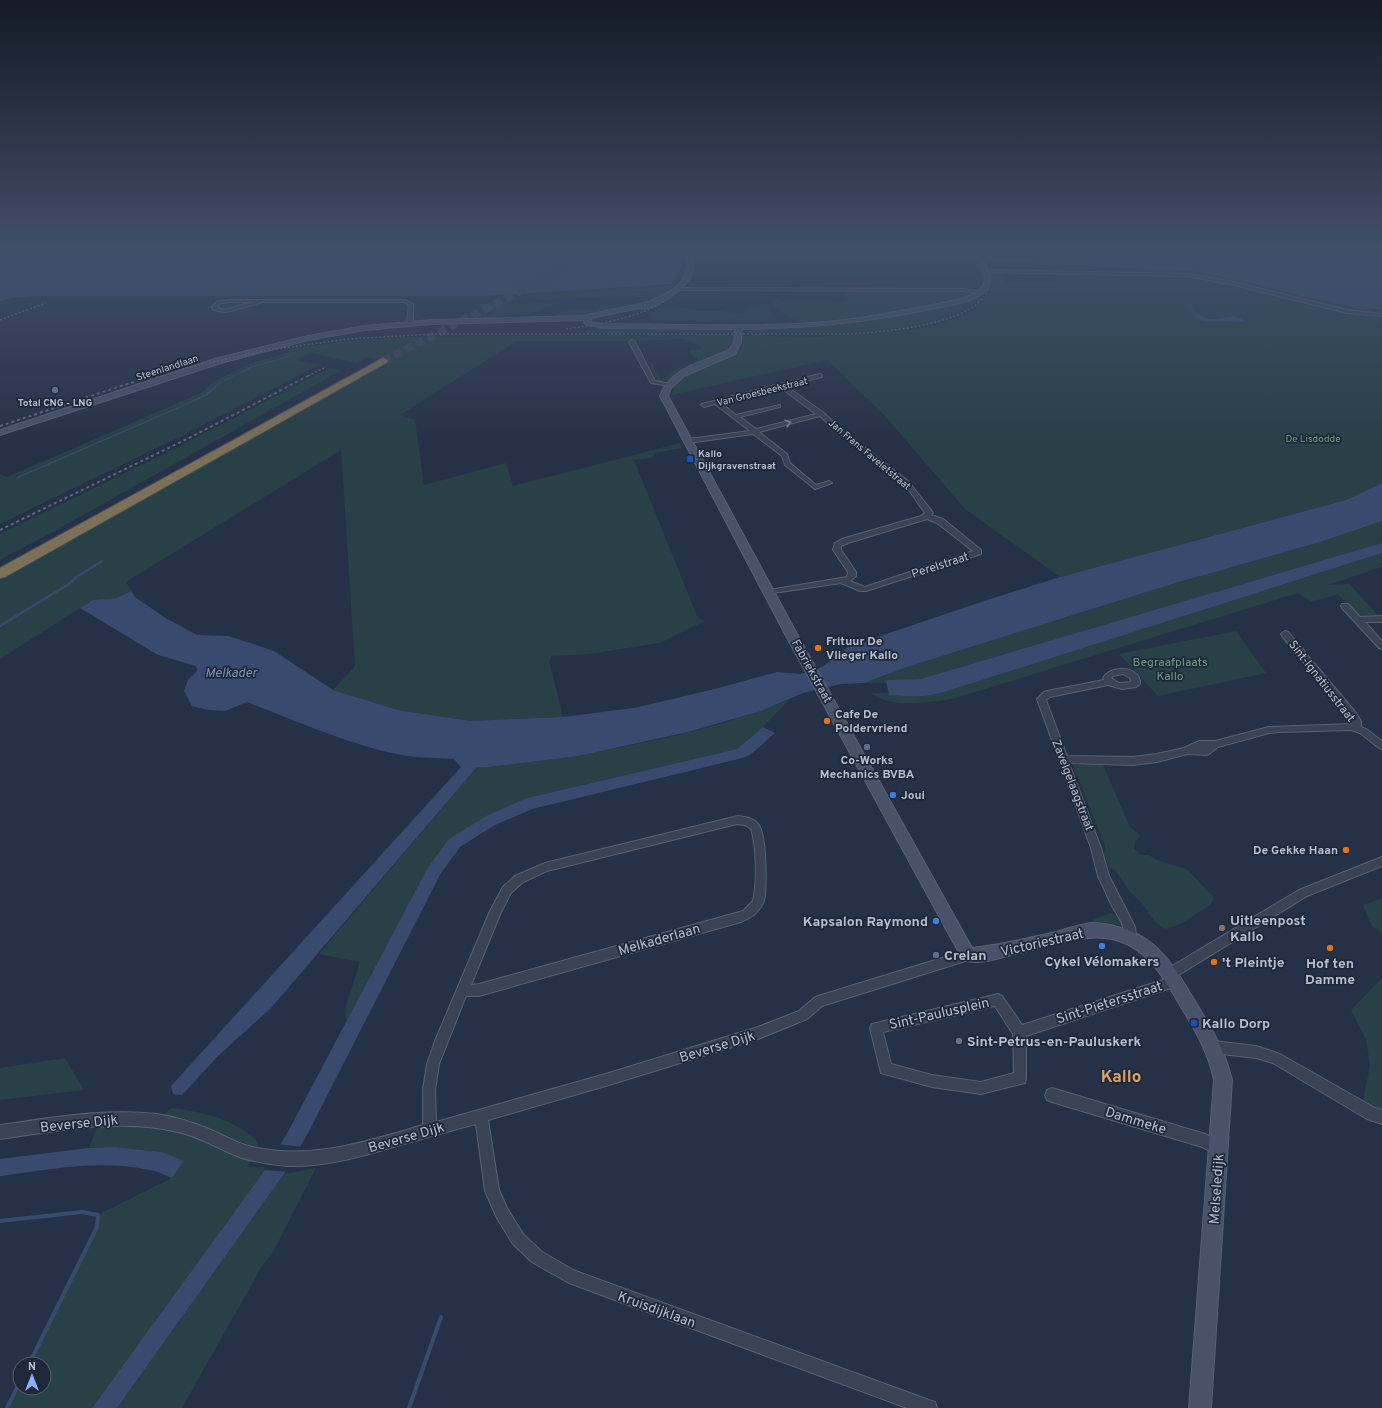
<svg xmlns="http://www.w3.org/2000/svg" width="1382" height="1408" font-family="Overpass,sans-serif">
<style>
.green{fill:#274147}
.water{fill:#384b6e}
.pier{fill:#253146}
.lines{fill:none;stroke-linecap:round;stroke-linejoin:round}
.stream-far1{stroke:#384b6e;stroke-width:2.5}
.stream{stroke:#384b6e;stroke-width:4}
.highway-tunnel{stroke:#3b465a;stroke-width:8;stroke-dasharray:8 4.5;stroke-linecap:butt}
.street-casing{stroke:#596172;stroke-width:2}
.secondary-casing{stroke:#596172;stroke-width:2}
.highway-casing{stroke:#454e60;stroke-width:2}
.street{fill:#3a4355;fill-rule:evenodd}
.secondary{fill:#485269;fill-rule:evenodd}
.highway{fill:#7c7056;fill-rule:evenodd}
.rail-far1{stroke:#5c677c;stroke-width:1.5;stroke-dasharray:2 2;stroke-linecap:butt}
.rail{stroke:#5c677c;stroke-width:2;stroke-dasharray:3 3;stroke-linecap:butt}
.oneway{stroke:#7f8798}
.service-dot{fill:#5c6f8a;stroke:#1f283b;stroke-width:1.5}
.transit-dot{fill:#1a4fb4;stroke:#1f283b;stroke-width:1.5}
.food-dot{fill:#e8710a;stroke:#1f283b;stroke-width:1.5}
.shop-dot{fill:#3f7fe0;stroke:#1f283b;stroke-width:1.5}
.education-dot{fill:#8d6e63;stroke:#1f283b;stroke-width:1.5}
.worship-dot{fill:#6b7280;stroke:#1f283b;stroke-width:1.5}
.labels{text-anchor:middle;stroke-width:3.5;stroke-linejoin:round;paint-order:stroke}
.far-street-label{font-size:10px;fill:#b8bfce;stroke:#1f283b}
.far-poi-label{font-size:10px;font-weight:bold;fill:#b8bfce;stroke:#1f283b}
.far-park-label{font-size:10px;fill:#6da17d;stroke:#1f283b}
.street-label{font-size:12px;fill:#b8bfce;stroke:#1f283b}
.poi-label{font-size:12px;font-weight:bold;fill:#b8bfce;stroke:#1f283b;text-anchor:start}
.park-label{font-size:12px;fill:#6da17d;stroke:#1f283b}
.water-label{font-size:13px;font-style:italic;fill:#7d92b8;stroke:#1f283b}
.near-poi-label{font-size:14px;font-weight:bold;fill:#b8bfce;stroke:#1f283b;text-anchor:start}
.near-street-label{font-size:14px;fill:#b8bfce;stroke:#1f283b}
.near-quarter-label{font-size:17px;font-weight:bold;fill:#dfa162;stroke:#1f283b}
</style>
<rect width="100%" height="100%" fill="#253146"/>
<!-- green -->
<g class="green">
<path d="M1082,266l119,6 158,37h23v174l-36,17 -286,77 -95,-68 -81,-94 -57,-55 -155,35 2,-8 12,-11 45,-20 9,-6 3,-5v-8c13,-3 30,-1 43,0 19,2 41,-1 61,-2 35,-2 152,-6 144,-60l1,-2h11l2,10h53l-5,-9h34z"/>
<polygon points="663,286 674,286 656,297 648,295 552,299 527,298 526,297 663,287"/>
<path d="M986,289c-2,9 -11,15 -19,19 -54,33 -157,25 -220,25v-2l12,-3 98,-5 39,-6 49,-11z"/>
<path d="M965,291l5,2c-18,11 -152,33 -173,28 -7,-1 -19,-12 -26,-17l4,-6 8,3 56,1 9,-2 -3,-8z"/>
<polygon points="554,303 554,305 531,313 490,316 497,310 470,305"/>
<polygon points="756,306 767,306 775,315 777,322 651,321 650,313 662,308 679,307 694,311 722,311 741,314"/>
<polygon points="606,308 625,308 591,315 554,317 563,311"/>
<polygon points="591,328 716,328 727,330 719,328 731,328 735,333 586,333 587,329"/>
<polygon points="735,334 735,343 728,352 678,374 667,381 659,383 649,363 652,363 661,380 680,367 677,367 690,364 698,360 689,352 690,350 701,349 700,346 684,339 633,341 513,341 514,343 400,415 415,420 424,485 506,463 513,486 680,443 682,448 655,453 652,458 634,460 697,616 705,621 660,643 589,654 552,656 549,661 563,717 470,721 398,710 333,690 355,666 341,450 126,582 131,591 117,598 93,600 0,659 0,578 386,362 367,357 357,363 310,353 298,360 319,365 184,435 0,524 0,474 7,477 203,392 213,382 251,363 290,352 288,351 289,349 347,341 403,337"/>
<polygon points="330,368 342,370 51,533 0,560 0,534 178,447"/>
<polygon points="1382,521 1382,543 1351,553 920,679 887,680 887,683 864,683 910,666 1169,585 1320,542"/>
<path d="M1382,553v14l-55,18 22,-1 30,32h-21l-20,-22 -27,8 -13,-9 -342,105c-17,4 -55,8 -72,2 -5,-2 -10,-5 -14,-7h19l1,2h44z"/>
<polygon points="1236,631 1266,673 1158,696 1119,654"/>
<path d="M790,699l-27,28 -26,22 -210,49 -100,71 -81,153 -1,-13 15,-47 -41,-8 158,-187h12c101,-13 206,-28 301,-68z"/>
<polygon points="1073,765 1103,765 1130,827 1141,836 1135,841 1134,849 1142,855 1149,855 1157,860 1187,869 1214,898 1211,904 1189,919 1178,925 1165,929 1155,922 1141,902 1130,892 1115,870 1109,868 1104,854 1105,846"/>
<polygon points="1382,898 1382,934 1371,925 1363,905"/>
<polygon points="1111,913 1115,915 1121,921 1121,925 1104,922 1094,922 1092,920"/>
<polygon points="1382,978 1382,1110 1363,1100 1370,1066 1366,1039 1351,1010"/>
<polygon points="65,1058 84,1090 0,1100 0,1068"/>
<path d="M171,1108c27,3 51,8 74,23 6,4 14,9 13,17l-11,19h20l-175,241h-85l13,-26v6h24v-24h-15l68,-137 1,-12 74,-37 5,-7 -16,-19 -46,-5 -26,1 9,-23h56z"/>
<polygon points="316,1168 272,1254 262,1266 182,1408 117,1408 284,1174"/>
</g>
<!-- water -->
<g class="water">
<polygon points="0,249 682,249 684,251 717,251 1382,249 1382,309 1359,309 1201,272 990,261 684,261 672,284 483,296 34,296 12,298 0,301"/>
<path d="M1187,304l4,1 -2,2 4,3 1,3c6,3 11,6 18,6 13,1 20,-8 34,3l-43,-1 -9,-4 2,-2 -4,-2v-3l-4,-3 1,-2z"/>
<polygon points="292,354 288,357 253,367 220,383 208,395 188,404 16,479 17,477 188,403 206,394 219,383 252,366 286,357"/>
<path d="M1382,483v38l-62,21 -151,43 -259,81 -46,17 -23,1 -38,9 -42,18 -73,21 -110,24 -89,11h-12l-206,241 -53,48 -36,39 -9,-1 -2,-8 290,-319 -7,-8c-13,-1 -26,-1 -39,-2 -58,-8 -114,-35 -168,-55l-22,9 -17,-1 -16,-4 -8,-15 4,-11 9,-9 -1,-5 -38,-11 -78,-47 13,-8 24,-2 14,-7 4,6 29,20 33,18 32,1 45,15 59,39 65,20 72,11 93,-4 71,-9 81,-19 62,-17 24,2 21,-7 26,-20 133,-45 79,-25 286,-77z"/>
<path d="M1382,543v10l-438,139c-18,6 -36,4 -55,3l-3,-15 34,-1z"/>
<polygon points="763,727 775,733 750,755 743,758 532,809 493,826 460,847 441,873 308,1133 284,1174 117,1408 92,1408 267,1167 290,1128 427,869 448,840 486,816 527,798 737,749"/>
<path d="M115,1147l46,5 23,9 -12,17c-8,-3 -15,-7 -23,-8 -50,-11 -100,0 -149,6v-17l89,-11z"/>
</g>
<!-- pier -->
<polygon class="pier" points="278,1144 303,1147 288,1172 263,1170"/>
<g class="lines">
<!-- stream-far1 -->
<polyline class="stream-far1" points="0,626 69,584 76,577 101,562"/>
<!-- stream -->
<g class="stream">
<polyline points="0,1221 82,1212 98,1215 97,1227 29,1364"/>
<polyline points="7,1408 20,1382"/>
<polyline points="409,1408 441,1317"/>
</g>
<!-- highway-tunnel -->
<polyline class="highway-tunnel" points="383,361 515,294 590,249"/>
<defs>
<g id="street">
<polygon points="986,270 1187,274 1234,282 1347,310 1382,314 1382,316 1347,313 1234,285 1187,276 984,272"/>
<polygon points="678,288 964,289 982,292 980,293 964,291 676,290 676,289"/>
<path d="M232,300h173l8,4v19l-3,2 -3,-2 2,-18 -5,-3h-141l-32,9 -7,1 -11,-2 -1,-3 6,-6zM232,302h20l-28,8 -7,-3 4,-4z"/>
<polygon points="632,340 635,342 655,381 670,384 670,386 651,383 629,342"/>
<path d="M820,374l2,1v2l-36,9 38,27 14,14 70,54 23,29 2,3 -2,2 12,4 38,31v4l-115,37h-6l-19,-8 -75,11 -1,-2 1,-2h3l78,-13 1,-5 -15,-22 2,-7 7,-4 79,-23 4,-3 -21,-30 -70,-54 -14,-13 -61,16 28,22 3,9 26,22 13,-4 3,2 -17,6 -30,-24 -3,-9 -29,-22 -65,9 -3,-2 3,-2 62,-8 -35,-27 -11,3 -3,-2 1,-1zM781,388l35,26 -60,15 -16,-12 40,-10v-2l-44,10 -15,-12zM927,519l10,4 36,28 -108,36 -15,-6 6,-5v-4l-15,-22v-4l7,-3z"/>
<polygon points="1342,604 1348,604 1360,617 1382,616 1382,622 1365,622 1382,641 1382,649 1379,648 1342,608 1341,606"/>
<path d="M1285,631l3,1 68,81 5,8v6l5,2 16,12v8l-3,-1 -19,-15 -9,-3 -72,2 -10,1 -51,14 -9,7 -3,1 -19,-1 -30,8 -24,3 -64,-2 32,85 8,28 26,51 1,9 -2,4 -4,1 -4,-1 -4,-17 -10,-17 -14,-30 -7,-28 -54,-149 7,-7 3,-1 57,-11 -1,-2c6,-10 26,-13 34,-3 2,2 3,6 3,9l-4,3 -14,2 -14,-4 -58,12 -4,3 21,56 66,1 24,-3 27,-6 15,-7h16l54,-14 83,-3 -3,-7 -67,-81 -1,-2zM1123,674l7,4 1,4 -12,1 -8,-5 2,-2z"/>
<path d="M738,816c7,1 16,2 20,8 9,11 8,57 7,72 -2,13 -11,21 -24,26l-262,74h-13l-27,68 -4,26 1,32 173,-49 149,-46 41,-16 15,-13 4,-2 150,-46 4,1 2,4 -2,4 -150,47 -15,13 -49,20 -149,46 -121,35 11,70 8,18 16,26 19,18 31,18 356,130 6,2 2,6h-30l-338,-125 -37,-21 -19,-18 -16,-26 -12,-27 -9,-67c-27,7 -53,15 -79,22 -37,11 -72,21 -110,20 -15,-1 -31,-4 -45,-8 -22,-8 -41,-21 -64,-26 -59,-14 -119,-1 -178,7v-14c51,-7 105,-17 157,-11 18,3 35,8 52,15 12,5 24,12 36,16 61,17 120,-3 178,-20v-35l4,-26 8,-23 55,-130 13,-24 12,-11 30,-13zM737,824l8,1 6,4c6,19 6,52 2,72l-10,10 -264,73 -8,1 30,-73 10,-19 12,-11 24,-11z"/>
<path d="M1382,857v9l-75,30 -130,80 3,1 2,4 -2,4 -154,51v42l-1,5 -44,11 -49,-7 -51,-14 -11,-45 2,-4 126,-30 4,2 20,29 147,-47 -4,-5 2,-4 132,-79zM995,1006l18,28 1,39 -33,9 -49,-7 -41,-11 -8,-32z"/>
<polygon points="1213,1041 1256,1046 1280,1054 1375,1108 1382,1110 1382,1124 1367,1119 1273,1063 1256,1058 1213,1053 1209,1051 1207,1047 1209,1043"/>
<polygon points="1052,1088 1205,1134 1223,1143 1225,1148 1223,1153 1218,1155 1202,1147 1052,1102 1047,1100 1045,1095 1047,1090"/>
</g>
<path id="secondary" d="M687,249h6c0,8 2,18 -1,25 -5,14 -39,38 -53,34l-48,10v4l11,2c75,0 149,4 223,-2 36,-3 72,-10 107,-17 14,-3 46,-7 52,-21 4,-11 -10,-26 -16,-35h6c6,9 20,24 16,35 -8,18 -43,22 -60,25 -63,14 -124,19 -188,20l-1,14 -6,11 -51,22 -13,12 -3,8 129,238 175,314c29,-3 56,-10 84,-16 11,-3 24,-8 35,-9 10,0 21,2 30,5 41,11 58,47 78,80 14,23 27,46 33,72l-21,328h-22l25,-328c-6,-31 -24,-58 -40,-85 -48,-83 -89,-57 -167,-39 -13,4 -32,9 -44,4l-178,-326 -125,-238c10,-29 45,-34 69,-46l5,-7 1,-14 -133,-1 -17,-4 -1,-4 -153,4 -66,6 -57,10 -84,22 -224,73v-5l218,-72 90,-22 57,-10 66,-6 152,-4 66,-14 24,-12 10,-10 4,-12z"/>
<polygon id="highway" points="383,358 386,359 388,361 386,363 5,577 0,578 0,568"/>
</defs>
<!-- street casing -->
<use href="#street" class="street-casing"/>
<!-- secondary casing -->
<use href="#secondary" class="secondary-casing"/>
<!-- highway casing -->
<use href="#highway" class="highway-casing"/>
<!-- street -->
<use href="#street" class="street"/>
<!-- secondary -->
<use href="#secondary" class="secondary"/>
<!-- highway -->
<use href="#highway" class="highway"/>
<!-- rail-far1 -->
<g class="rail-far1">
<polyline points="0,320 46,303"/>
<path d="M566,329c37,-5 105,-16 124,-53 4,-8 2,-18 2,-27"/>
<path d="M155,376l30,-8 83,-18 80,-11 86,-5h417c32,-2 138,-9 139,-54 0,-11 -11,-23 -18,-31"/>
<polyline points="308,376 326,367"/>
</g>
<!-- rail -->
<g class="rail">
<polyline points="0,426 124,385 159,375"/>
<polyline points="0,530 191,437 310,375"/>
</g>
</g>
<!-- one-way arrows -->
<defs><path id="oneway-chevron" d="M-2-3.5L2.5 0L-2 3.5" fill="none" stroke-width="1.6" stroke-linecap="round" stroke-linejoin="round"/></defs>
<use class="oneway" href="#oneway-chevron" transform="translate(788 423) rotate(-15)"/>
<!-- sky -->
<linearGradient id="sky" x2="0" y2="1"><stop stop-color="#141b26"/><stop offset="0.56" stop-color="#404e68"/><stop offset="1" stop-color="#404e68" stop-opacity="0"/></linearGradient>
<rect width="1382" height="446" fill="url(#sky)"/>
<!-- markers -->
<g class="service-dot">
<circle cx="55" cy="390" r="4"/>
<circle cx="867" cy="747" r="4"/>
<circle cx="936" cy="955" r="4"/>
</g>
<g class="transit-dot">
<rect x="686" y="455" width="8" height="8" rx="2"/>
<rect x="1190" y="1019" width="8" height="8" rx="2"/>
</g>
<g class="food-dot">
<circle cx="818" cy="648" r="4"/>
<circle cx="827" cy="721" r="4"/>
<circle cx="1346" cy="850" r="4"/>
<circle cx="1330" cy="948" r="4"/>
<circle cx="1214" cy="962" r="4"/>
</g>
<g class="shop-dot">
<circle cx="893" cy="795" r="4"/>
<circle cx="936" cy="921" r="4"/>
<circle cx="1102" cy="946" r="4"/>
</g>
<circle class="education-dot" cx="1222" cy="928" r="4"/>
<circle class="worship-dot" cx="959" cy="1041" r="4"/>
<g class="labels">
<!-- far-street labels -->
<g class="far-street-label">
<text transform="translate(167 367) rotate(-18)" y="4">Steenlandlaan</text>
<text transform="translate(762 391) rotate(-14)" y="4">Van Groesbeekstraat</text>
<text transform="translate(870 454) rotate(40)" y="4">Jan Frans Faveletstraat</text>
</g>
<!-- far-poi labels -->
<g class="far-poi-label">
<text x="55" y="406">Total CNG - LNG</text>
<text x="698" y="457" text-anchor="start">Kallo<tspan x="698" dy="12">Dijkgravenstraat</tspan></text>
</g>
<!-- far-park labels -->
<g class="far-park-label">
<text x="1313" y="442">De Lisdodde</text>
</g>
<!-- street labels -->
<g class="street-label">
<text transform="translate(940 565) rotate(-18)" y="4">Perelstraat</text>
<text transform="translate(812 671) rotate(61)" y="4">Fabriekstraat</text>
<text transform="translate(1322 681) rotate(52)" y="4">Sint-Ignatiusstraat</text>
<text transform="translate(1073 785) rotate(69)" y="4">Zavelgelaagstraat</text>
</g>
<!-- poi labels -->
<g class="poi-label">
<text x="826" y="645">Frituur De<tspan x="826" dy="14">Vlieger Kallo</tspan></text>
<text x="835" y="718">Cafe De<tspan x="835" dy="14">Poldervriend</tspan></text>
<text x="867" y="764" text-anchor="middle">Co-Works<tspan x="867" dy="14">Mechanics BVBA</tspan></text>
<text x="901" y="799">Joui</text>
<text x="1338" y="854" text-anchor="end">De Gekke Haan</text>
</g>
<!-- park labels -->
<g class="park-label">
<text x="1170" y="666">Begraafplaats<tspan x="1170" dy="14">Kallo</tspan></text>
</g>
<!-- water labels -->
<g class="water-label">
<text x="231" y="677">Melkader</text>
</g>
<!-- near-poi labels -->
<g class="near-poi-label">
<text x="1230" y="925">Uitleenpost<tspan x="1230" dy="16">Kallo</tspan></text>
<text x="928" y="926" text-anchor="end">Kapsalon Raymond</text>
<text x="944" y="960">Crelan</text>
<text x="1102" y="966" text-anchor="middle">Cykel Vélomakers</text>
<text x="1222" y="967">'t Pleintje</text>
<text x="1330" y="968" text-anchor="middle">Hof ten<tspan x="1330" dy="16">Damme</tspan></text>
<text x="1202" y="1028">Kallo Dorp</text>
<text x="967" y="1046">Sint-Petrus-en-Pauluskerk</text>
</g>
<!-- near-street labels -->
<g class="near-street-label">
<text transform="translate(659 939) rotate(-16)" y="5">Melkaderlaan</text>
<text transform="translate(1042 942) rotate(-13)" y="5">Victoriestraat</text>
<text transform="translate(1109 1002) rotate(-18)" y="5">Sint-Pietersstraat</text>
<text transform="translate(939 1013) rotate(-13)" y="5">Sint-Paulusplein</text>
<text transform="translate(717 1046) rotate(-17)" y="5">Beverse Dijk</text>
<text transform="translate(1136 1120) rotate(17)" y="5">Dammeke</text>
<text transform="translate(79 1123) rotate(-6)" y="5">Beverse Dijk</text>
<text transform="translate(406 1137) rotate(-16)" y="5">Beverse Dijk</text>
<text transform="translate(1216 1189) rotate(-86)" y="5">Melseledijk</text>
<text transform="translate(657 1309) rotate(20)" y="5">Kruisdijklaan</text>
</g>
<!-- near-quarter labels -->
<g class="near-quarter-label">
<text x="1121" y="1082">Kallo</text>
</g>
</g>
<!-- north arrow -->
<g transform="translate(32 1376)"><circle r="19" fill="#1f283b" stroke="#5c6476"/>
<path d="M0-3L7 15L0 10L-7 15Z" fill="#8cb1ff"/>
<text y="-6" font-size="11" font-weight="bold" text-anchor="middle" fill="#b8bfce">N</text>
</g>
</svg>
